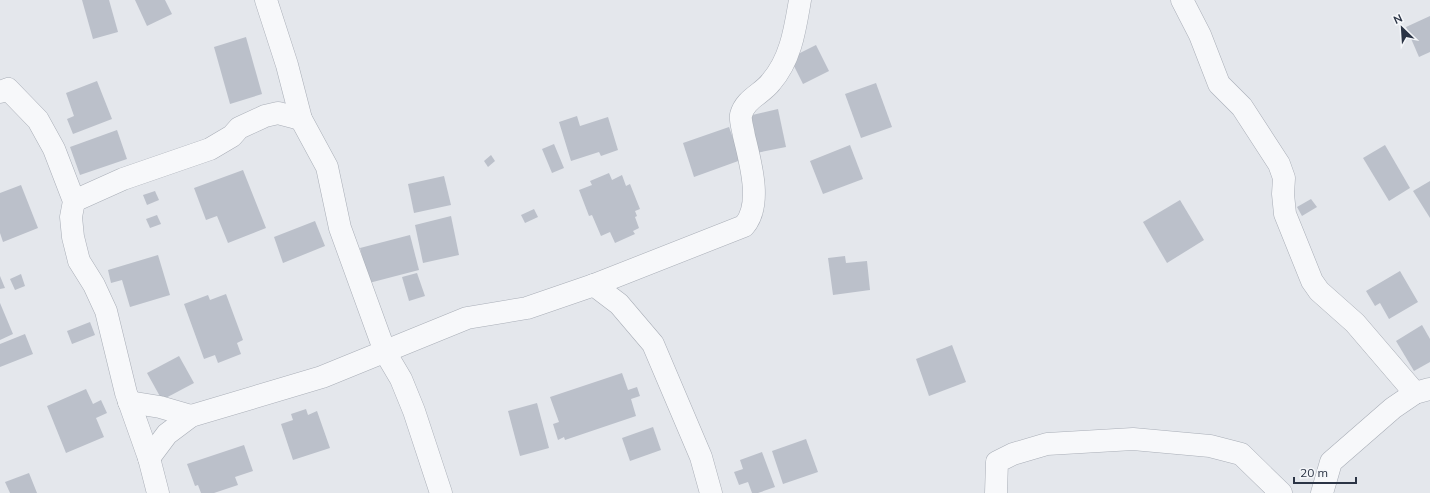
<svg xmlns="http://www.w3.org/2000/svg" width="1430" height="493" font-family="Mulish,sans-serif">
<style>
.building{fill:#bbc0ca}
.lines{fill:none;stroke-linecap:round;stroke-linejoin:round}
.minor-casing{stroke:#a9aeb7;stroke-width:23}
.minor{stroke:#f7f8fa;stroke-width:22}
</style>
<rect width="100%" height="100%" fill="#e4e7ec"/>
<!-- building -->
<g class="building">
<polygon points="82,0 109,0 118,32 93,39"/>
<polygon points="135,0 165,0 172,14 147,26"/>
<polygon points="1430,16 1430,52 1419,57 1406,27"/>
<polygon points="246,37 262,94 230,104 214,47"/>
<polygon points="816,45 829,71 803,84 790,58"/>
<polygon points="97,81 112,119 73,134 67,119 74,116 66,93"/>
<polygon points="876,83 892,127 861,138 845,94"/>
<polygon points="778,109 786,147 756,153 748,116"/>
<polygon points="577,116 580,126 608,117 618,150 601,156 599,152 571,161 559,122"/>
<polygon points="729,127 741,160 694,177 683,143"/>
<polygon points="117,130 127,159 80,175 70,147"/>
<polygon points="554,144 564,168 552,173 542,149"/>
<polygon points="850,145 863,179 823,194 810,161"/>
<polygon points="1385,145 1410,188 1389,201 1363,158"/>
<polygon points="491,155 495,161 488,167 484,161"/>
<polygon points="243,170 266,228 228,243 217,216 206,220 194,188"/>
<polygon points="609,173 612,180 622,175 626,186 630,184 640,209 635,211 637,216 635,217 639,228 633,231 635,234 615,243 610,232 601,236 592,215 589,216 579,190 592,185 590,181"/>
<polygon points="444,176 451,205 414,213 408,184"/>
<polygon points="1430,181 1430,218 1413,191"/>
<polygon points="21,185 38,228 3,242 0,233 0,193"/>
<polygon points="155,191 159,200 147,205 143,195"/>
<polygon points="1311,199 1317,207 1302,216 1297,207"/>
<polygon points="1180,200 1204,240 1167,263 1143,222"/>
<polygon points="534,209 538,217 525,223 521,215"/>
<polygon points="157,215 161,224 150,228 146,219"/>
<polygon points="451,216 459,255 423,263 415,225"/>
<polygon points="315,221 325,246 283,263 274,237"/>
<polygon points="410,235 419,270 369,283 360,248"/>
<polygon points="158,255 170,295 130,307 122,280 111,283 108,270"/>
<polygon points="845,256 846,263 867,261 870,290 833,295 828,258"/>
<polygon points="1400,271 1418,302 1389,319 1380,303 1375,306 1366,291"/>
<polygon points="417,273 425,296 409,301 402,277"/>
<polygon points="21,274 25,286 15,290 10,279"/>
<polygon points="0,276 5,288 0,289"/>
<polygon points="226,294 243,340 237,343 241,354 218,363 215,355 204,359 184,304 208,295 210,300"/>
<polygon points="0,303 13,334 0,340"/>
<polygon points="90,322 95,335 72,344 67,331"/>
<polygon points="1422,325 1430,339 1430,362 1414,371 1396,341"/>
<polygon points="25,334 33,354 0,367 0,344"/>
<polygon points="952,345 966,382 929,396 916,359"/>
<polygon points="179,356 194,383 162,400 147,373"/>
<polygon points="622,373 628,390 637,387 640,396 631,399 636,416 565,440 564,437 558,440 553,424 559,422 550,397"/>
<polygon points="86,389 93,404 101,400 107,413 96,418 104,437 66,453 47,406"/>
<polygon points="537,403 549,448 520,456 508,411"/>
<polygon points="306,409 308,415 317,411 330,448 293,460 281,424 293,420 291,414"/>
<polygon points="653,427 661,450 630,461 622,438"/>
<polygon points="806,439 818,472 783,484 772,451"/>
<polygon points="244,445 253,471 235,477 238,485 214,493 201,493 198,485 195,486 187,464"/>
<polygon points="762,452 775,487 758,493 752,493 748,482 739,485 734,472 743,469 740,460"/>
<polygon points="29,473 37,493 10,493 5,482"/>
</g>
<g class="lines">
<defs>
<g id="minor">
<polyline points="266,0 287,65 301,119 327,167 340,228 385,352 401,379 414,411 441,493"/>
<polyline points="1182,0 1200,35 1219,84 1242,107 1279,164 1284,178 1283,194 1285,214 1312,281 1319,291 1355,323 1415,393"/>
<polyline points="0,92 8,89 38,120 54,149 74,201 71,217 73,237 79,261 94,285 106,311 126,393 149,458 158,493"/>
<polyline points="74,201 123,179 210,149 232,136 239,128 265,116 278,113 301,119"/>
<polyline points="594,285 619,304 653,344 701,457 711,493"/>
<polyline points="129,402 160,407 191,416"/>
<path d="M149,458l18,-24 24,-18 131,-39 145,-59 60,-10 67,-23 150,-59c19,-21 6,-65 0,-90 -1,-7 -4,-15 -3,-21 4,-16 21,-21 30,-33 20,-23 24,-53 29,-82"/>
<polyline points="996,493 997,462 1013,454 1047,444 1133,439 1210,446 1241,454 1281,493"/>
<polyline points="1322,493 1331,462 1393,408 1415,393 1429,389"/>
</g>
</defs>
<!-- minor casing -->
<use href="#minor" class="minor-casing"/>
<!-- minor -->
<use href="#minor" class="minor"/>
</g>
<!-- north arrow -->
<g transform="translate(1402 28) rotate(335)" stroke="#f4f6f9" stroke-width="3" paint-order="stroke">
<path d="M0-3L7 15L0 10L-7 15Z" fill="#2b3445"/>
<text y="-6" font-size="11" font-weight="bold" text-anchor="middle" fill="#2b3445">N</text>
</g>
<!-- scale -->
<path d="M1294 477v6h62v-6" fill="none" stroke="#2b3445" stroke-width="2"/>
<text x="1300" y="477" font-size="12" fill="#2b3445" stroke="#f4f6f9" stroke-width="3" paint-order="stroke">20 m</text>
</svg>
